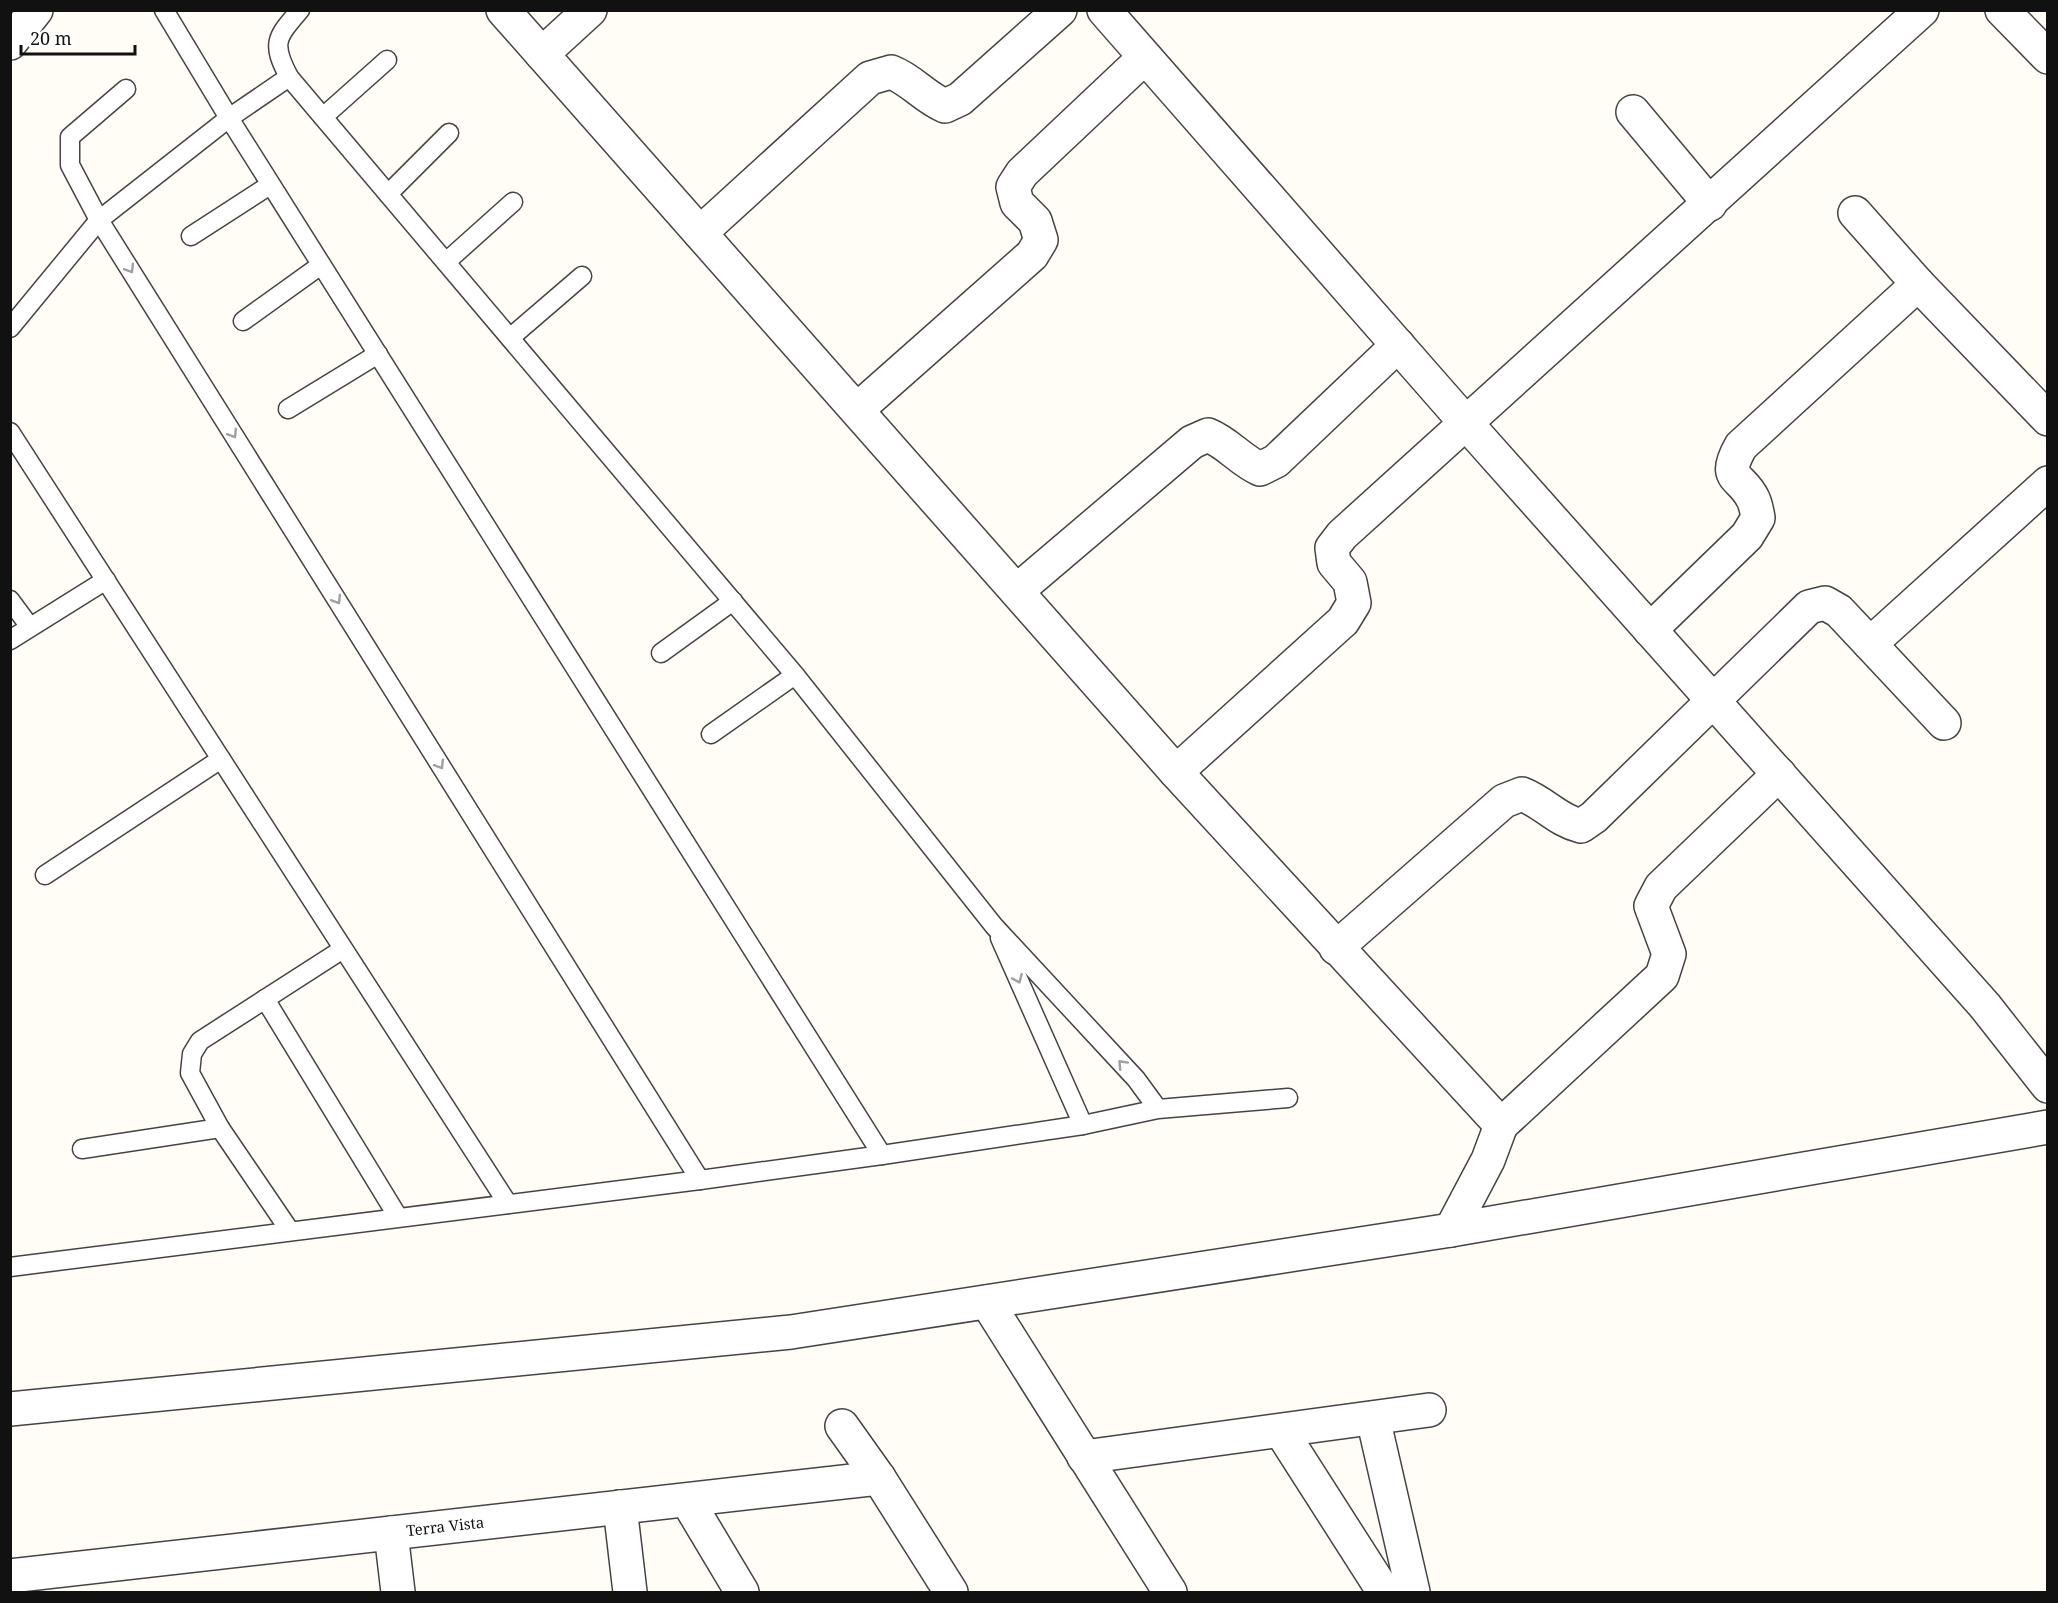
<svg xmlns="http://www.w3.org/2000/svg" width="2058" height="1603" font-family="'Noto Serif',serif">
<style>
.lines{fill:none;stroke-linecap:round;stroke-linejoin:round}
.lane-casing{stroke:#444;stroke-width:21}
.street-casing{stroke:#444;stroke-width:36}
.lane{stroke:#fff;stroke-width:18}
.street{stroke:#fff;stroke-width:33}
.oneway{stroke:#a0a0a0}
.labels{text-anchor:middle;stroke-width:6;stroke-linejoin:round;paint-order:stroke}
.street-label{font-size:15px;fill:#111;stroke:#fff}
</style>
<rect width="100%" height="100%" fill="#fffdf5"/>
<g class="lines">
<defs>
<g id="lane">
<path d="M289,77c-18,-34 -13,-39 11,-67"/>
<polyline points="126,89 70,137 70,165 99,220 700,1180"/>
<polyline points="323,117 387,60"/>
<polyline points="388,194 449,133"/>
<polyline points="191,236 270,185"/>
<polyline points="446,262 513,202"/>
<polyline points="243,321 321,265"/>
<polyline points="10,328 99,220 229,118 164,10"/>
<polyline points="510,338 582,276"/>
<polyline points="288,409 378,354"/>
<polyline points="10,432 508,1204"/>
<polyline points="10,600 30,627"/>
<polyline points="10,640 106,580"/>
<polyline points="661,653 733,601"/>
<polyline points="711,734 795,675"/>
<polyline points="45,875 221,759"/>
<polyline points="1000,938 1083,1125"/>
<polyline points="265,999 398,1217"/>
<polyline points="1158,1109 1136,1079 994,926 795,675 289,77 229,118 882,1155 1083,1125 1158,1109 1288,1098"/>
<polyline points="82,1149 220,1128"/>
<polyline points="290,1231 220,1128 190,1073 192,1054 200,1041 343,949"/>
<polyline points="10,1267 700,1180 882,1155"/>
</g>
<g id="street">
<polyline points="503,10 1176,772 1501,1125 1662,976 1669,954 1651,906 1661,887 1779,774"/>
<polyline points="1104,10 1466,423 1985,1006 2048,1086"/>
<polyline points="2002,10 2048,57"/>
<polyline points="10,43 36,10"/>
<polyline points="542,54 590,10"/>
<polyline points="1633,112 1710,204"/>
<polyline points="1855,213 1918,284"/>
<path d="M700,233l170,-155 21,-6c21,8 33,25 54,34l15,-7 100,-89"/>
<polyline points="858,409 1032,255 1041,240 1035,221 1017,203 1013,187 1022,173 1145,57"/>
<path d="M1018,590l174,-148 16,-7c20,8 32,25 52,34l16,-8 122,-116"/>
<path d="M1650,630l97,-94 11,-18c-1,-6 -2,-13 -5,-19 -12,-25 -32,-18 -12,-53l177,-162 130,135"/>
<polyline points="1870,644 1944,723"/>
<polyline points="1176,772 1343,621 1354,603 1350,582 1334,563 1332,548 1342,535 1922,10"/>
<path d="M1336,948l168,-147 18,-7c23,9 35,26 59,32l13,-9 215,-210 16,-4 14,8 31,33 178,-161"/>
<polyline points="1451,1230 1488,1160 1501,1125"/>
<polyline points="987,1302 1170,1592"/>
<polyline points="10,1409 791,1332 1451,1230 2048,1127"/>
<polyline points="1373,1418 1413,1592"/>
<polyline points="842,1426 879,1478 951,1592"/>
<polyline points="1281,1431 1384,1592"/>
<polyline points="1084,1457 1429,1410"/>
<polyline points="687,1500 742,1592"/>
<polyline points="620,1507 630,1592"/>
<polyline points="391,1533 398,1592"/>
<path id="s1" d="M10,1576l869,-98"/>
</g>
</defs>
<!-- lane casing -->
<use href="#lane" class="lane-casing"/>
<!-- street casing -->
<use href="#street" class="street-casing"/>
<!-- lane -->
<use href="#lane" class="lane"/>
<!-- street -->
<use href="#street" class="street"/>
</g>
<!-- one-way arrows -->
<defs><path id="oneway-chevron" d="M-2-3.5L2.5 0L-2 3.5" fill="none" stroke-width="1.6" stroke-linecap="round" stroke-linejoin="round" transform="scale(1.5)"/></defs>
<g class="oneway">
<use href="#oneway-chevron" transform="translate(130 269) rotate(58)"/>
<use href="#oneway-chevron" transform="translate(233 434) rotate(58)"/>
<use href="#oneway-chevron" transform="translate(337 600) rotate(58)"/>
<use href="#oneway-chevron" transform="translate(440 765) rotate(58)"/>
<use href="#oneway-chevron" transform="translate(1018 979) rotate(66)"/>
<use href="#oneway-chevron" transform="translate(1122 1064) rotate(-133)"/>
</g>
<g class="labels">
<!-- street labels -->
<g class="street-label">
<text dy="5" stroke="none"><textPath href="#s1" startOffset="438">Terra Vista</textPath></text>
</g>
</g>
<!-- border -->
<rect width="2058" height="1603" fill="none" stroke="#111111" stroke-width="24"/>
<!-- scale -->
<path d="M21 45v9h114v-9" fill="none" stroke="#111111" stroke-width="3"/>
<text x="30" y="45" font-size="18" fill="#111111" stroke="#ffffff" stroke-width="4.5" paint-order="stroke">20 m</text>
</svg>
